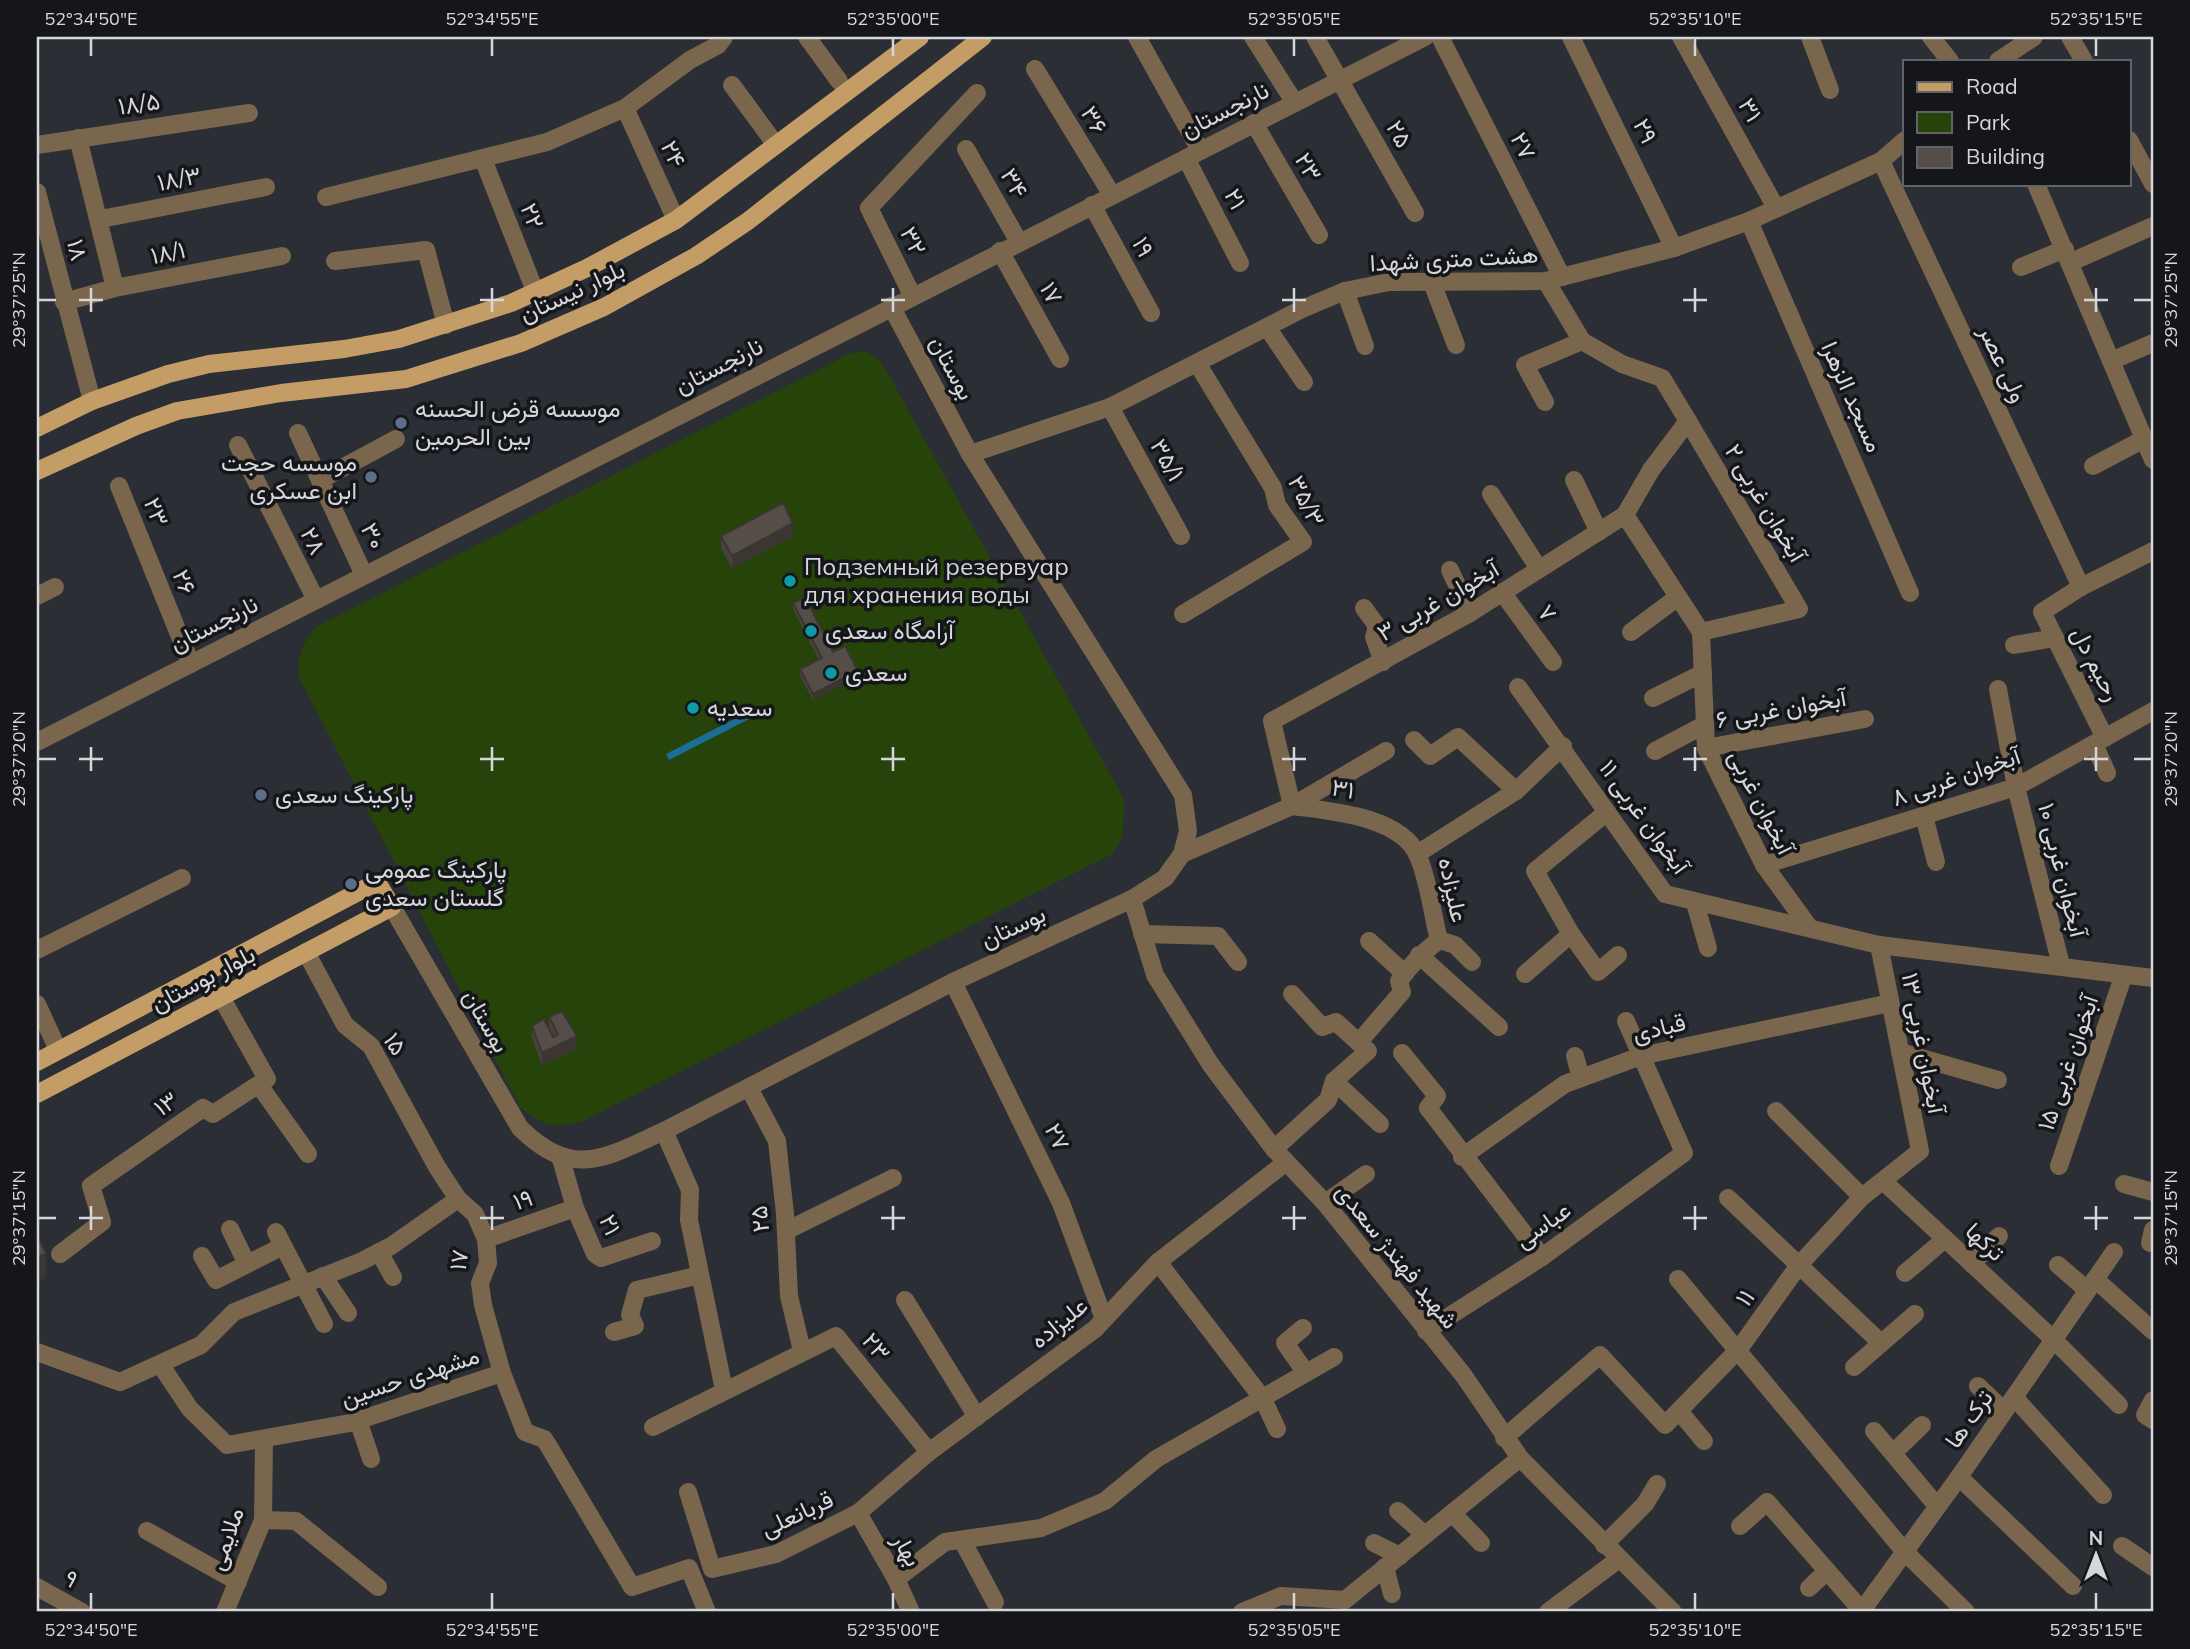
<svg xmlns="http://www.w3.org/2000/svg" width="2190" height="1649" font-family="Mulish,Vazirmatn,sans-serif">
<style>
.green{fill:#26430a}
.water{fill:#1a6e98}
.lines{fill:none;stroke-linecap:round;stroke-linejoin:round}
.minor{stroke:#79664c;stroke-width:18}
.major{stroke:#c49d66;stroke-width:18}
.wall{fill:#48423e}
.shaded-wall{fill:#3b3632}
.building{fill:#544d48;stroke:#3b3632;stroke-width:2}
.ticks{fill:none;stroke:#d5d7db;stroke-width:2.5}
.service-dot{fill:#5c6f8a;stroke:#151619;stroke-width:2.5}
.culture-dot{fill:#0f9aa8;stroke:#151619;stroke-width:2.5}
.labels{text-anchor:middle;stroke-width:7;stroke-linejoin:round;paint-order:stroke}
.street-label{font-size:24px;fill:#d5d7db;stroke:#151619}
.poi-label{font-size:24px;fill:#d5d7db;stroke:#151619;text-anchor:start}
.neatline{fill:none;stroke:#d5d7db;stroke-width:2.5}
.ticks-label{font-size:18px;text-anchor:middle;fill:#d5d7db}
</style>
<rect width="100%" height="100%" fill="#2b2e35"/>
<!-- green -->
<path class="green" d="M865,351l16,10 243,438 -1,37 -10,18 -530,267c-29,8 -40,5 -63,-14l-221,-430c-3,-20 4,-32 15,-49l537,-275z"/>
<!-- water -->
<polygon class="water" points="754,709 757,715 669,760 666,754"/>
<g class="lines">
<!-- minor -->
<g class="minor">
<polyline points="807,37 839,81"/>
<polyline points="1137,37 1200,150"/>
<polyline points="1253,37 1295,103"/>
<polyline points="1315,37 1415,213"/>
<polyline points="1440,37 1562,277"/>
<polyline points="1571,37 1674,248"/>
<polyline points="1681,37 1776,208"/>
<polyline points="1810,37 1830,90"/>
<polyline points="1931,37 1950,61"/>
<polyline points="2070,37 2084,61"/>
<polyline points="1998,61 2034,37"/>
<polyline points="1035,69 1112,195"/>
<polyline points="732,85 776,145"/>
<polyline points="625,108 676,220"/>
<polyline points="1254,123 1319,235"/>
<polyline points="78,138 115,288"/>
<polyline points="2129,140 2153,184"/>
<polyline points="37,145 249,113"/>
<polyline points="966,149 1019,242"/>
<polyline points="1186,158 1240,263"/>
<polyline points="483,159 535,291"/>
<polyline points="1881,161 2081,587"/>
<polyline points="2036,184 2153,460"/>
<polyline points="37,192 92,401"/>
<polyline points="326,197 547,142 625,108 690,60 718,45 724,37"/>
<polyline points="1092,205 1151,313"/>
<polyline points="101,219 266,187"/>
<polyline points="1749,221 1910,593"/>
<polyline points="1000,251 1060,359"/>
<polyline points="335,261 426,250 446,325"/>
<polyline points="2071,262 2153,226"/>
<polyline points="2021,267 2065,249"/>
<polyline points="1431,280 1456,345"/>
<polyline points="1546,281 1582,341 1622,364 1662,378 1688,421 1651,470 1625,515 1701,632 1706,748 1764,865 1809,927"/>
<polyline points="1345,291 1365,346"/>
<polyline points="912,295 869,208 977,93"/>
<polyline points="64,302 115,288 282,256"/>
<polyline points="1267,327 1304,382"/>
<polyline points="2111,361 2153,343"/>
<polyline points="1545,402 1525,365 1582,341"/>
<polyline points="1110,407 1181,536"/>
<polyline points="1688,421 1799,609 1701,632"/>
<polyline points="298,433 364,575"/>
<polyline points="238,445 316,600"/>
<polyline points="970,454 1110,407 1302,309 1345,291 1389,282 1546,281 1674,248 1749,221 1881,161 1905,140"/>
<polyline points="2093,466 2144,439"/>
<polyline points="320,480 396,439"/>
<polyline points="1574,480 1599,532"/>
<polyline points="119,486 191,664"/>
<polyline points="1491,494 1539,569"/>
<polyline points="1450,570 1470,613"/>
<polyline points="1502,592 1553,662"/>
<polyline points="37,596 55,587"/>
<polyline points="1364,608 1377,626 1374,637 1383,662"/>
<polyline points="1183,614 1303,542 1277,505 1273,488 1197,363"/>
<polyline points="1631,632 1678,597"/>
<polyline points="2014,645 2055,638"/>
<polyline points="1518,687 1665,894 1879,945 2153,978"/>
<polyline points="1998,689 2016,787 2061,965"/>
<polyline points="1653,698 1703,673"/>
<polyline points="2105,738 2042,612 2081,587 2153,551"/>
<polyline points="1414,740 1430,756 1458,737 1516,791"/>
<polyline points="37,742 1425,37"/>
<polyline points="2094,744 2107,773"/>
<polyline points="1706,748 1865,719"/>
<polyline points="1655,751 1704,725"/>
<polyline points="1607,812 1535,871 1571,934 1598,972 1618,955"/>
<polyline points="1924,816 1936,862"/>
<polyline points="1182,854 1292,806 1386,751"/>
<polyline points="1417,854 1516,791 1563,746"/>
<polyline points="1764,865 2016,787 2153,711"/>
<polyline points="1132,899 1155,975 1211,1065 1274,1149 1325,1203 1464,1376 1520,1458 1673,1612"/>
<polyline points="1695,903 1708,948"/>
<path d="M392,907l128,221c53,52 85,30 144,3l289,-149 179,-83 33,-21 17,-24 6,-23 -5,-36 -213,-341 -79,-148"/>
<polyline points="1142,934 1218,936 1238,962"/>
<polyline points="1439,940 1455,945 1472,962"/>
<polyline points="1369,941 1404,973"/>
<polyline points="37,950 182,878"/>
<polyline points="306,952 345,1025 371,1046 437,1167 458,1199 475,1214 486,1239 488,1263 480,1283 483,1305 502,1373 525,1432 544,1439 548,1445 632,1587 689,1568 707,1612"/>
<polyline points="1419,955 1499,1027"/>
<polyline points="1525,974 1571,934"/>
<polyline points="953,982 1061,1203 1104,1319"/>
<polyline points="37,1004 58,1050"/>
<path d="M1359,1042l43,-50 -3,-11c12,-17 24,-29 40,-41 -7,-27 -10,-58 -21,-84 -17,-40 -89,-45 -126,-50l-20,-85 198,-108 155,-98"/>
<polyline points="1900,1052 1998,1080"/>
<polyline points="1402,1053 1437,1096 1428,1108 1542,1257"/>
<polyline points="1575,1056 1581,1078"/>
<polyline points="1334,1081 1380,1124"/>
<polyline points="259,1085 308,1154"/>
<polyline points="749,1088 777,1141 785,1214 789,1296 802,1351"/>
<polyline points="1776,1111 1862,1197"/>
<polyline points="664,1131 690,1190 689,1220 724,1390"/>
<polyline points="1274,1149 1328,1100 1334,1081 1368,1051 1336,1022 1322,1027 1292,994"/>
<polyline points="1462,1157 1565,1084 1641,1056 1890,1003"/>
<polyline points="561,1159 575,1208 595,1254 601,1258 652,1241"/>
<polyline points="2059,1166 2123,977"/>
<polyline points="1883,1181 2053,1339 2119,1405"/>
<polyline points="2124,1184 2153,1192"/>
<polyline points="1728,1198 1881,1343"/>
<polyline points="1325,1203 1366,1174"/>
<polyline points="230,1229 247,1264"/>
<polyline points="786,1231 893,1178"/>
<polyline points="276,1232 324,1324"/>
<polyline points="486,1239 575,1208"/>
<polyline points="2150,1243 2153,1230"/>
<polyline points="379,1252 393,1277"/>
<polyline points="60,1254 102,1222 91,1186 203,1108 213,1114 267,1079 221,997"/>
<polyline points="202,1256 216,1280 283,1246"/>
<polyline points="1158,1262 1263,1399 1277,1429"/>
<polyline points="1972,1264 1999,1236"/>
<polyline points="2058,1265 2087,1290"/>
<polyline points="1905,1273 1945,1239"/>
<polyline points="323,1276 348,1313"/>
<polyline points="1678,1279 1905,1552 1966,1612"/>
<polyline points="2095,1279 2153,1331"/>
<polyline points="905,1300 977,1417"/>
<polyline points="1303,1328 1285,1343 1306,1373"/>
<polyline points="1426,1331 1542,1257 1684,1153 1626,1021"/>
<polyline points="614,1332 635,1326 630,1315 637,1290 700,1275"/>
<polyline points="37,1352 120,1382 201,1345 234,1312 362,1261 391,1246 458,1199"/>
<polyline points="160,1364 190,1409 227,1445 350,1423 502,1373"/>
<polyline points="1854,1367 1915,1314"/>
<polyline points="1978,1386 2004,1411"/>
<polyline points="2014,1397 2103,1495"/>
<polyline points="2153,1400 2145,1415 2153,1420"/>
<polyline points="1679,1411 1704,1441"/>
<polyline points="358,1420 371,1459"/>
<polyline points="653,1427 836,1336 929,1452"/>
<polyline points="1874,1431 1937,1506"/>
<polyline points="1504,1438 1600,1355 1665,1425 1739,1349 1799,1265 1862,1197 1920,1151 1879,945"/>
<polyline points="1893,1453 1922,1425"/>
<polyline points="1959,1477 2073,1586"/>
<polyline points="688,1492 712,1569 776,1554 858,1513 929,1452 1095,1329 1158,1262 1285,1163"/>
<polyline points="1398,1511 1425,1535"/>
<polyline points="858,1513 896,1579 911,1612"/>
<polyline points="1452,1513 1481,1543"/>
<polyline points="263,1520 296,1521 378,1587"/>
<polyline points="1740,1526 1767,1502 1863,1612"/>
<polyline points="147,1531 238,1582"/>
<polyline points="962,1540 995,1602"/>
<polyline points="1374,1543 1400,1556"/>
<polyline points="1604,1545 1645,1504 1657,1484"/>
<polyline points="2122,1546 2153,1567"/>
<polyline points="1385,1567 1392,1594"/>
<polyline points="896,1579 945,1542 1041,1528 1105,1501 1156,1459 1334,1357"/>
<polyline points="37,1587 82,1612"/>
<polyline points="1809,1588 1827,1571"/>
<polyline points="225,1612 263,1520 264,1439"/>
<polyline points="1242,1612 1281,1596 1345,1600 1520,1458"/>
<polyline points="1548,1612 1619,1559"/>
<polyline points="1861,1612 1959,1477 2114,1252"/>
</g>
<!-- major -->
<g class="major">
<polyline points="37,428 92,401 168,374 209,364 344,349 399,339 511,303 587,268 676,220 920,37"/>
<polyline points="37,471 136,426 177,411 281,393 406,379 521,343 604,307 696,256 748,221 983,37"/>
<polyline points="37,1062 377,882 392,907 37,1094"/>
</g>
</g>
<!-- wall -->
<g class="wall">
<polygon points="721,536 793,536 732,568 721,548"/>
<polygon points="793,603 833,652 858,677 813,700 800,676 800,669 819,660 793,609"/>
<polygon points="549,1017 577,1049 542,1066 532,1038 532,1026 549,1029"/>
</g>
<!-- shaded-wall -->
<g class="shaded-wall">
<polygon points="793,523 793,536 732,568 732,556"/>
<polygon points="858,671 858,677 813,700 813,694"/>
<polygon points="577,1036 577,1049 542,1066 542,1053"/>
<polygon points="46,1253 46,1278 37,1283 37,1258"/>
</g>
<!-- building -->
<g class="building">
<polygon points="783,503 793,523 732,556 721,536"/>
<polygon points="805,597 833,652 845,646 858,671 813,694 800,669 822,658 793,603"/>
<polygon points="562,1011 577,1036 542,1053 532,1026 544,1019 553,1037 555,1036 558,1034 549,1017"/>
<polygon points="37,1236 46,1253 37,1258"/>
</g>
<!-- ticks -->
<path class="ticks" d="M91,38v18M492,38v18M893,38v18M1294,38v18M1695,38v18M2096,38v18M91,288v24M492,288v24M893,288v24M1294,288v24M1695,288v24M2096,288v24M38,300h18M79,300h24M480,300h24M881,300h24M1282,300h24M1683,300h24M2084,300h24M2134,300h18M91,747v24M492,747v24M893,747v24M1294,747v24M1695,747v24M2096,747v24M38,759h18M79,759h24M480,759h24M881,759h24M1282,759h24M1683,759h24M2084,759h24M2134,759h18M91,1206v24M492,1206v24M893,1206v24M1294,1206v24M1695,1206v24M2096,1206v24M38,1218h18M79,1218h24M480,1218h24M881,1218h24M1282,1218h24M1683,1218h24M2084,1218h24M2134,1218h18M91,1593v17M492,1593v17M893,1593v17M1294,1593v17M1695,1593v17M2096,1593v17"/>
<!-- markers -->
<g class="service-dot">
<circle cx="401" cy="423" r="7"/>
<circle cx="371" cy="477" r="7"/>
<circle cx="261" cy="795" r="7"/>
<circle cx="351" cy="884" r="7"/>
</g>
<g class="culture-dot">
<circle cx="790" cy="581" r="7"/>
<circle cx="811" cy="631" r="7"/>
<circle cx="831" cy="673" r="7"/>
<circle cx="693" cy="708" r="7"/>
</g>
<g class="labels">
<!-- street labels -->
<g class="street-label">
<text transform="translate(139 104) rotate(-8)" y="8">۱۸/۵</text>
<text transform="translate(1225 110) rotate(-27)" y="8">نارنجستان</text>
<text transform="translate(1750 110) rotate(61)" y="8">۳۱</text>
<text transform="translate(1094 120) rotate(59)" y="8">۳۶</text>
<text transform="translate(1645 131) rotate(64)" y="8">۲۹</text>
<text transform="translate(1399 134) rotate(61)" y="8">۲۵</text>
<text transform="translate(1523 146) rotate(63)" y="8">۲۷</text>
<text transform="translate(673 154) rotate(65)" y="8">۲۴</text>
<text transform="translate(1308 167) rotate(60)" y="8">۲۳</text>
<text transform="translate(179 179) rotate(-11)" y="8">۱۸/۳</text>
<text transform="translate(1014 183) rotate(60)" y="8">۳۴</text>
<text transform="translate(1235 199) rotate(63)" y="8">۲۱</text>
<text transform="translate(532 216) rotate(68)" y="8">۲۲</text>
<text transform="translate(913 241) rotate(63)" y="8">۳۲</text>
<text transform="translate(1143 247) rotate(62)" y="8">۱۹</text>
<text transform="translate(77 250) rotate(76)" y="8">۱۸</text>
<text transform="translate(168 253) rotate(-11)" y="8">۱۸/۱</text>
<text transform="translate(1454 259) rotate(-3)" y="8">هشت متری شهدا</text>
<text transform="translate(572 292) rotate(-25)" y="8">بلوار نیستان</text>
<text transform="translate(1051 293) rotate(61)" y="8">۱۷</text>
<text transform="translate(2003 364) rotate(65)" y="8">ولی عصر</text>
<text transform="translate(719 366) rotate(-27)" y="8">نارنجستان</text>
<text transform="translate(952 368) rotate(62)" y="8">بوستان</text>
<text transform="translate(1852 397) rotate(66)" y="8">مسجد الزهرا</text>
<text transform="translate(1167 460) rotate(61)" y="8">۳۵/۱</text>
<text transform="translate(1306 501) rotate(64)" y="8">۳۵/۳</text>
<text transform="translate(1765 503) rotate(59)" y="8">آبخوان غربی ۲</text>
<text transform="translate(156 512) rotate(68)" y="8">۲۳</text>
<text transform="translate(373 536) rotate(65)" y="8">۳۰</text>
<text transform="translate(313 541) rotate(63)" y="8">۲۸</text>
<text transform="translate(184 582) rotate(68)" y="8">۲۶</text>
<text transform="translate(1438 601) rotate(-30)" y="8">آبخوان غربی ۳</text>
<text transform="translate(1547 613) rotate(54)" y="8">۷</text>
<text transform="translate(214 624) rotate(-27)" y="8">نارنجستان</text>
<text transform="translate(2096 664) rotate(63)" y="8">رحیم دل</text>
<text transform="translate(1781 709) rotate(-10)" y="8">آبخوان غربی ۶</text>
<text transform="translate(1956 777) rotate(-19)" y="8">آبخوان غربی ۸</text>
<text transform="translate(1343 789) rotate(10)" y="8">۳۱</text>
<text transform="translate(1761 802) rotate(63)" y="8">آبخوان غربی</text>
<text transform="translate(1644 817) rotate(54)" y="8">آبخوان غربی ۱۱</text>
<text transform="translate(2062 870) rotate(76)" y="8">آبخوان غربی ۱۰</text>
<text transform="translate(1453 890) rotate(78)" y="8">علیزاده</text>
<text transform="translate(1013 927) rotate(-25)" y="8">بوستان</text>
<text transform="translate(203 979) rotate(-28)" y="8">بلوار بوستان</text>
<text transform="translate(486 1021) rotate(60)" y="8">بوستان</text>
<text transform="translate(1659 1028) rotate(-14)" y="8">قبادی</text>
<text transform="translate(1923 1043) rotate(79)" y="8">آبخوان غربی ۱۳</text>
<text transform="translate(395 1044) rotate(56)" y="8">۱۵</text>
<text transform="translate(2068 1063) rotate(-71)" y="8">آبخوان غربی ۱۵</text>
<text transform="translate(166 1104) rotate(-35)" y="8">۱۳</text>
<text transform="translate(1057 1137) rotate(64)" y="8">۲۷</text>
<text transform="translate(523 1200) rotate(-19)" y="8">۱۹</text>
<text transform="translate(760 1219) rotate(-95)" y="8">۲۵</text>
<text transform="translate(610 1225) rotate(66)" y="8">۲۱</text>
<text transform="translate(1543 1225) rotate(-35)" y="8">عباسی</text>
<text transform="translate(1985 1242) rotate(43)" y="8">ترکها</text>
<text transform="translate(1397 1256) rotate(51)" y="8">شهید فهندژ سعدی</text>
<text transform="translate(459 1260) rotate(-82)" y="8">۱۷</text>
<text transform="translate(1745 1298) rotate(-54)" y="8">۱۱</text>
<text transform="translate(1059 1323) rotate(-39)" y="8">علیزاده</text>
<text transform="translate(876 1347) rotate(51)" y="8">۲۳</text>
<text transform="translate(410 1377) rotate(-18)" y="8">مشهدی حسین</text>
<text transform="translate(1969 1419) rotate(-55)" y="8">ترک ها</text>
<text transform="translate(797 1514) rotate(-25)" y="8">قربانعلی</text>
<text transform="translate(226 1539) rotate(-71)" y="8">ملایمی</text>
<text transform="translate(907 1550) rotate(61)" y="8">بهار</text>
<text transform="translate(71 1579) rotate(30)" y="8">۹</text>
</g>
<!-- poi labels -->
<g class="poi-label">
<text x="415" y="417">موسسه قرض الحسنه<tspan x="415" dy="28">بین الحرمین</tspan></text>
<text x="357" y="471" text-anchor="end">موسسه حجت<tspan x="357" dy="28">ابن عسکری</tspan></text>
<text x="804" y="575">Подземный резервуар<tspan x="804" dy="28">для хранения воды</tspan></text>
<text x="825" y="639">آرامگاه سعدی</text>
<text x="845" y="681">سعدی</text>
<text x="707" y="716">سعدیه</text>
<text x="275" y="803">پارکینگ سعدی</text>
<text x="365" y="878">پارکینگ عمومی<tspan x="365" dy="28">گلستان سعدی</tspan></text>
</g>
</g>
<!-- border -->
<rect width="2190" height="1649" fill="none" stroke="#151619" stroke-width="77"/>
<!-- legend -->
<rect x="1903" y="60" width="228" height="126" fill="#151619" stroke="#626367" stroke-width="2"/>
<rect x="1917" y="82" width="35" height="10" fill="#c49d66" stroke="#626367" stroke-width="2"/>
<text x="1966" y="94" font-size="21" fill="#d5d7db">Road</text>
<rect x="1917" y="112" width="35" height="21" fill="#26430a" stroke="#626367" stroke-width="2"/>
<text x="1966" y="130" font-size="21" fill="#d5d7db">Park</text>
<rect x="1917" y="147" width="35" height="21" fill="#544d48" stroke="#626367" stroke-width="2"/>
<text x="1966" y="164" font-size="21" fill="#d5d7db">Building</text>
<!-- north arrow -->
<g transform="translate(2096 1555)" stroke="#151619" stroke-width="5" paint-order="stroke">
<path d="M0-5L12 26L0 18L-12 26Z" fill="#d5d7db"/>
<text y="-10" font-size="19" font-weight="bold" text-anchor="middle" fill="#d5d7db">N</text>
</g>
<rect x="38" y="38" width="2114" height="1572" class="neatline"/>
<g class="ticks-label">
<text x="91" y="25">52°34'50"E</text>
<text x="492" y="25">52°34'55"E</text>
<text x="893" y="25">52°35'00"E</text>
<text x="1294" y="25">52°35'05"E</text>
<text x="1695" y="25">52°35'10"E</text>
<text x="2096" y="25">52°35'15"E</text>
<text transform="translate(19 300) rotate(-90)" y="6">29°37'25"N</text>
<text transform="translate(2171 300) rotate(-90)" y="6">29°37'25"N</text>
<text transform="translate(19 759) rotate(-90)" y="6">29°37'20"N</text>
<text transform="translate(2171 759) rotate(-90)" y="6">29°37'20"N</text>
<text transform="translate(19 1218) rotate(-90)" y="6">29°37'15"N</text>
<text transform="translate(2171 1218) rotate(-90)" y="6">29°37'15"N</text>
<text x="91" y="1636">52°34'50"E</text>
<text x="492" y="1636">52°34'55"E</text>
<text x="893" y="1636">52°35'00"E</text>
<text x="1294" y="1636">52°35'05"E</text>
<text x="1695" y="1636">52°35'10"E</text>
<text x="2096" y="1636">52°35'15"E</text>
</g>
</svg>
